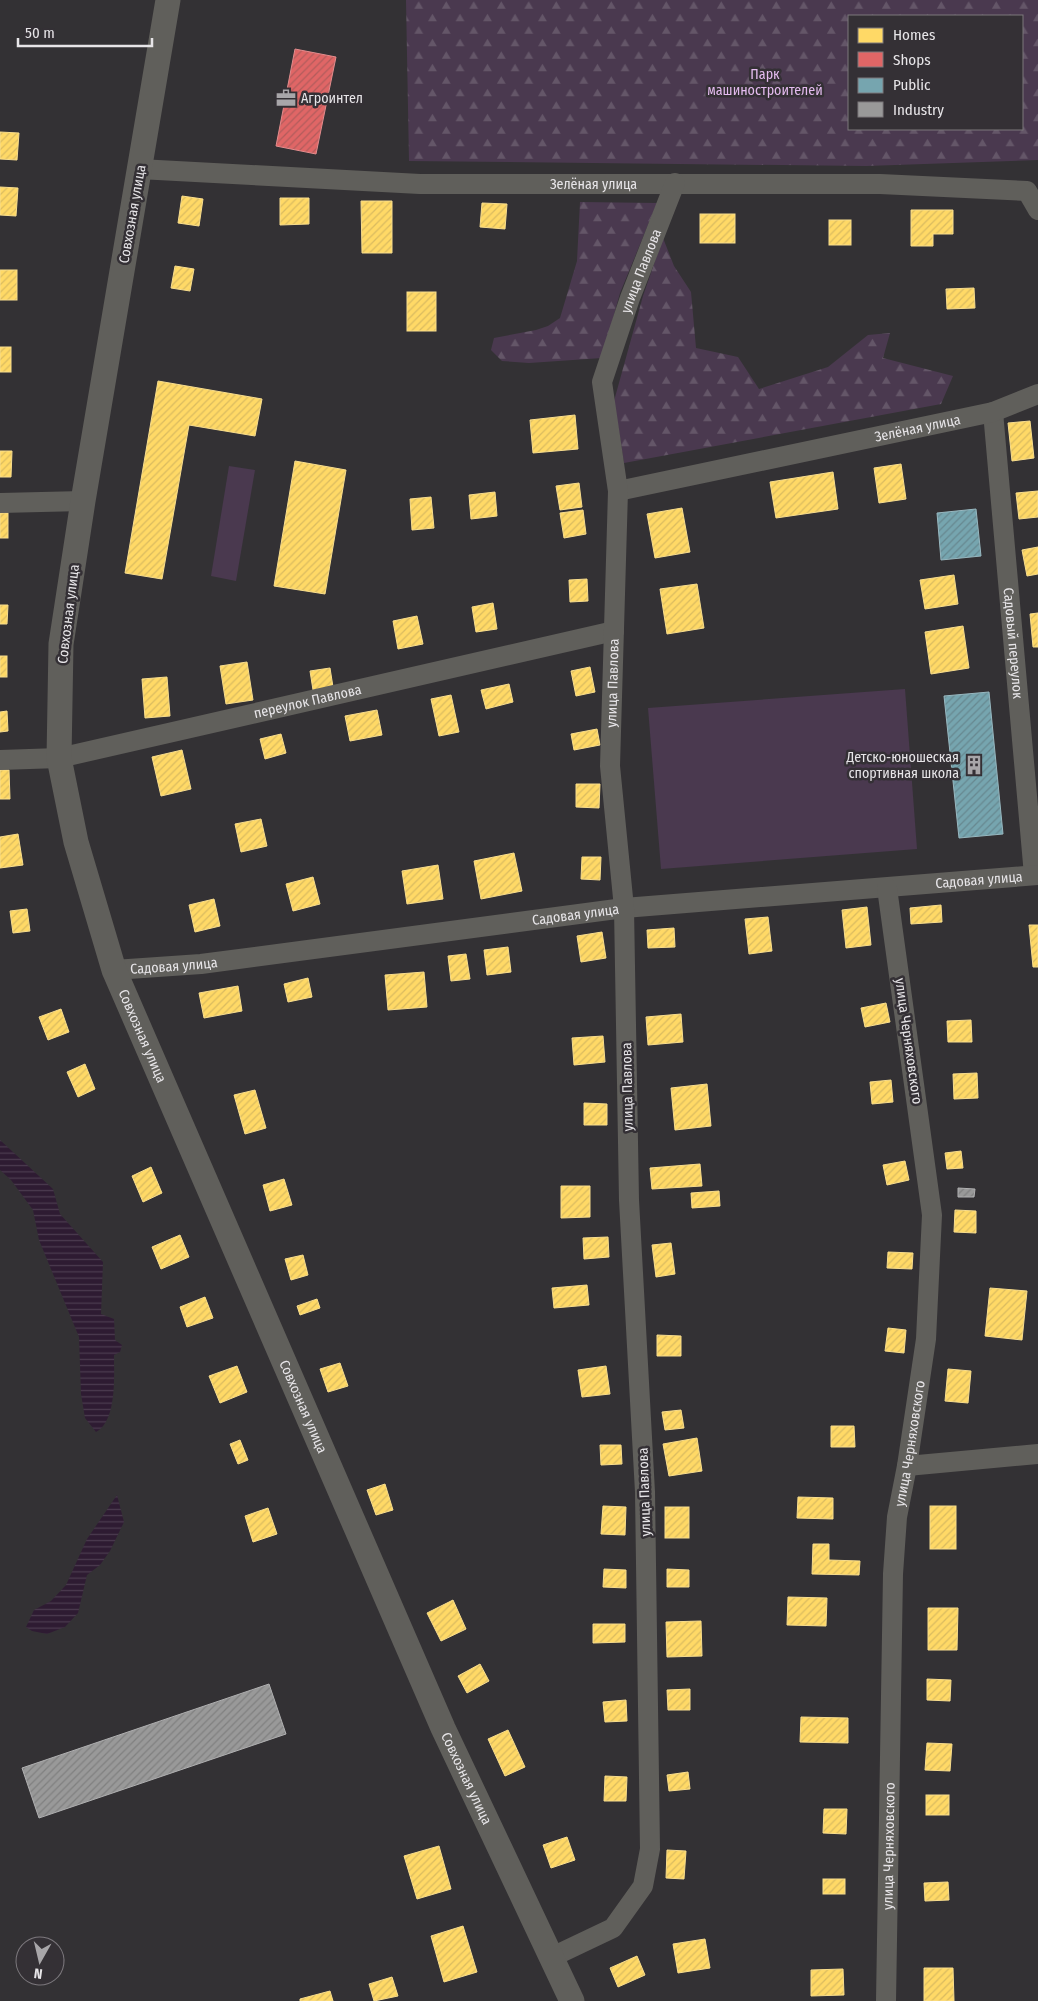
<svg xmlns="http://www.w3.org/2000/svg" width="1038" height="2001" font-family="'Fira Sans Condensed',sans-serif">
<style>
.green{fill:#4a394f}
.forest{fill:url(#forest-firs);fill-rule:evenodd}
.water{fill:url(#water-rules)}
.homes{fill:url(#homes-hatch);stroke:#f8dd8d}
.shops{fill:url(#shops-hatch);stroke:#e28c8d}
.public{fill:url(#public-hatch);stroke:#98b8c0}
.industry{fill:url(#industry-hatch);stroke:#b0b0b1}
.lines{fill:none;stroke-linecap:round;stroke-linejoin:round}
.minor{stroke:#605f5b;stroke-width:20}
.tertiary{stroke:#605f5b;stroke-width:25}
.labels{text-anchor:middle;stroke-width:5;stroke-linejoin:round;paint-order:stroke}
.park-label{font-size:14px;fill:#e4bbef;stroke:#343035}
.poi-label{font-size:14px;fill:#e7e5e8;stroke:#343035;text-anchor:start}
.street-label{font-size:14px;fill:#e7e5e8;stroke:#343035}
</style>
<defs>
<pattern id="forest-firs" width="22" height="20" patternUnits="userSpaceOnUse" patternTransform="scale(1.25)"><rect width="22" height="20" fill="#4a394f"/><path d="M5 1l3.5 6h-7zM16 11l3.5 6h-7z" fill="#645668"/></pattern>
<pattern id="water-rules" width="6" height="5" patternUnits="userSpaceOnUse" patternTransform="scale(1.25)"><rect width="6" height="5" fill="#2e1b32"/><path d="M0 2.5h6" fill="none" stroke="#4c3c50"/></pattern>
<pattern id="homes-hatch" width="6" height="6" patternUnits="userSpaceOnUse" patternTransform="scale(1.25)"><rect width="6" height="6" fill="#ffd966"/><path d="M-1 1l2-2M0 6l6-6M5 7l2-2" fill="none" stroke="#dabb60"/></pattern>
<pattern id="shops-hatch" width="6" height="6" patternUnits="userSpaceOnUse" patternTransform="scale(1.25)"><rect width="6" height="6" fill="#e06666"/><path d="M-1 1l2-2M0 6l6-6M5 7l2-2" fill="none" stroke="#b25c5c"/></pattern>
<pattern id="public-hatch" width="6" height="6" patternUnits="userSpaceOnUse" patternTransform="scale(1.25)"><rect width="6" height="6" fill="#76a5af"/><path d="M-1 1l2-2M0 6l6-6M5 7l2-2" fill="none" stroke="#678890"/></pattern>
<pattern id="industry-hatch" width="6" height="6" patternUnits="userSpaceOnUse" patternTransform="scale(1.25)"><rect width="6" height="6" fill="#999"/><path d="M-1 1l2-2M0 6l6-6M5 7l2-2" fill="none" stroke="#808080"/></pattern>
</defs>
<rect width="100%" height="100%" fill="#333134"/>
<!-- green -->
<g class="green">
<polygon points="229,466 255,470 236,581 211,576"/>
<polygon points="905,689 917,849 661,869 648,708"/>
</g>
<!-- forest -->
<g class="forest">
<path d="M406,0h632v160l-172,6 -457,-5zM849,16h173v113h-173z"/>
<polygon points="580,202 657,203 620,293 602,358 529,363 502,361 491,350 494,338 536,330 548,326 560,318 577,261"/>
<polygon points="663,238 674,266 691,292 696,348 738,357 759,389 828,367 868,335 890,333 883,358 953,376 941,404 624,463 614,401 643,296"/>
</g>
<!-- water -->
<g class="water">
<path d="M0,1140l53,49 7,25 43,48 -2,52 13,5 1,21 7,5 -2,7 -6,3c0,21 3,66 -18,77l-11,-14 -4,-24 -2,-57 -40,-97 -6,-30 -22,-30 -11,-10z"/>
<polygon points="117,1495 124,1522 110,1551 100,1565 87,1575 78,1613 65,1627 47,1634 32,1631 26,1627 34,1610 51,1601 66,1585 87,1539"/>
</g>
<!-- homes -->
<g class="homes">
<polygon points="0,132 19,133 17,160 0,159"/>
<polygon points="0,187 18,188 16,216 0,215"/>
<polygon points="182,196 203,199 199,226 178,223"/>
<polygon points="280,198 309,198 309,224 280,225"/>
<polygon points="361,201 392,201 392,253 362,253"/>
<polygon points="482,203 507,204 505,229 480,227"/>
<polygon points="911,210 953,210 953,234 933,234 933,246 911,246"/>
<rect x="700" y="214" width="35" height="29"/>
<rect x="829" y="220" width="22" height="25"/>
<polygon points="175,266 194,269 190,291 171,288"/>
<rect x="0" y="270" width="17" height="30"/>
<polygon points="974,288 975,308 947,309 946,289"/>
<rect x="407" y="292" width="29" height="39"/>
<rect x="0" y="347" width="11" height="25"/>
<polygon points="158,381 262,399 255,436 189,425 162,579 125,573"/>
<polygon points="575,415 578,449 533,453 530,420"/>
<polygon points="1030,421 1034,458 1012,461 1008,423"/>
<polygon points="0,451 12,451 11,477 0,477"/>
<polygon points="295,461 346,470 325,594 274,586"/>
<polygon points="901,464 906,499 879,503 874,468"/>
<polygon points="833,472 838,509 776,518 770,482"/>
<polygon points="579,483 582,507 560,510 556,486"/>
<polygon points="1038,491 1038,517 1019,519 1016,493"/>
<polygon points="495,492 497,516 471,519 469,495"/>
<polygon points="431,497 434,528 412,530 410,499"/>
<polygon points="682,508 690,552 655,558 647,514"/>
<polygon points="583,510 586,534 564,538 560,513"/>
<rect x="0" y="513" width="8" height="25"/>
<polygon points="1038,547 1038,574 1027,576 1022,550"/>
<polygon points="954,575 958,604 925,609 920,580"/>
<polygon points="587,579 588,601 570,602 569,580"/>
<polygon points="697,584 704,628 667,634 660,589"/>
<polygon points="493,603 497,629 476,632 472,607"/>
<polygon points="0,605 8,605 7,624 0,624"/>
<polygon points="1038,613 1038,647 1033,647 1030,614"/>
<polygon points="417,616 423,644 398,649 393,621"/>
<polygon points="963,626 969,668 931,674 925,632"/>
<rect x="0" y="656" width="7" height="21"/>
<polygon points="247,662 253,700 226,704 220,666"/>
<polygon points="590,667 595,692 576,696 571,671"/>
<polygon points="330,668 333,687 313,690 310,671"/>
<polygon points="167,677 170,716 145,718 142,679"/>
<polygon points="509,684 513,702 486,709 481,690"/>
<polygon points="451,695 459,732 439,736 431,699"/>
<polygon points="377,710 382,735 350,741 345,716"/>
<polygon points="7,711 8,731 0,732 0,712"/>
<polygon points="597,729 600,745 574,750 571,734"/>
<polygon points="281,734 286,753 265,759 260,739"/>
<polygon points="182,750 191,789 161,796 152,757"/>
<polygon points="0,770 9,770 10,799 0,799"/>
<polygon points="576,784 600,784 599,808 576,807"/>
<polygon points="261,819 267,846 241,852 235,824"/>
<polygon points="18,834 23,865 0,868 0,837"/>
<polygon points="514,853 522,891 481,899 474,861"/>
<polygon points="582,857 601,857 600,880 581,879"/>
<polygon points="438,865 443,899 407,904 402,871"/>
<polygon points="313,877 320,904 293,911 286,884"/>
<polygon points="214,899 220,926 195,932 189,905"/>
<polygon points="941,905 942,922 911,924 910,908"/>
<polygon points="867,907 871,945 846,948 842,910"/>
<polygon points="27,909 30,931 13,933 10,911"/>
<polygon points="768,917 772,951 749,954 745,919"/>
<polygon points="1029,925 1038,925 1038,967 1033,967"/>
<polygon points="674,928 675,947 648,948 647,930"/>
<polygon points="602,932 606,958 581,962 577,936"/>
<polygon points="508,947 511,972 487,975 484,950"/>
<polygon points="466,954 470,979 451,981 448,956"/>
<polygon points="424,972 427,1007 388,1010 385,975"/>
<polygon points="308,978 312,997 288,1002 284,984"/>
<polygon points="238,986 242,1011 204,1018 199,993"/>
<polygon points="886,1003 890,1022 865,1027 861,1008"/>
<polygon points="61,1009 69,1032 48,1040 39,1017"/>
<polygon points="681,1014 683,1042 648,1045 646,1017"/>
<polygon points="971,1020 972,1042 948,1042 947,1021"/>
<polygon points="603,1036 605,1062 574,1065 572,1038"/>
<polygon points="85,1064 95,1089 78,1097 67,1072"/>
<polygon points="977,1073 978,1098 954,1099 953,1074"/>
<polygon points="891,1080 893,1102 872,1104 870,1082"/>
<polygon points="707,1084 711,1126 675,1130 671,1088"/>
<polygon points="255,1090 266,1128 245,1134 234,1095"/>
<polygon points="584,1103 607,1104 607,1125 584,1125"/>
<polygon points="961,1151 963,1168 947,1169 945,1153"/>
<polygon points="905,1161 909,1180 887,1185 883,1165"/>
<polygon points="700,1164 702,1186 652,1189 650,1168"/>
<polygon points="151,1167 162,1193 143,1202 132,1176"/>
<polygon points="284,1179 292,1205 270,1211 263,1185"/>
<polygon points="561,1186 590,1186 590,1217 561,1218"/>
<polygon points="719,1191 720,1206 692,1208 691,1193"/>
<polygon points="955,1210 976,1211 976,1233 954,1232"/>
<polygon points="180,1235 189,1257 161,1269 152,1247"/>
<polygon points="608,1237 609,1257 584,1259 583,1238"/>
<polygon points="671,1243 675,1274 656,1277 652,1245"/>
<polygon points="888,1252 913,1253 912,1269 887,1268"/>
<polygon points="303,1255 308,1275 291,1280 285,1259"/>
<polygon points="587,1285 589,1305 554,1308 552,1288"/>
<polygon points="990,1288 1027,1291 1022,1340 985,1336"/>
<polygon points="205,1297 213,1318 187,1327 180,1307"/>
<polygon points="317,1299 320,1308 300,1315 297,1306"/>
<polygon points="888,1328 906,1330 904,1353 885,1351"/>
<polygon points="657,1335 681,1336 681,1356 657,1356"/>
<polygon points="340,1363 348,1386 328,1392 320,1369"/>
<polygon points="237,1366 247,1392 220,1403 209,1376"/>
<polygon points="606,1366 610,1394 582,1397 578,1370"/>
<polygon points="948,1369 971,1371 968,1403 945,1401"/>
<polygon points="681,1410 684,1428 665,1430 662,1412"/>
<polygon points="831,1426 854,1426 855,1447 831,1447"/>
<polygon points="697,1438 702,1471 669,1476 663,1444"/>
<polygon points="240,1440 248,1460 238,1464 230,1444"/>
<polygon points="600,1445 621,1445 622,1464 601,1465"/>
<polygon points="385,1484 393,1510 376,1515 367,1490"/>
<polygon points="798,1497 833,1498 833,1519 797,1518"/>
<polygon points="603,1506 626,1507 625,1535 601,1534"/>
<rect x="930" y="1506" width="26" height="43"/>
<rect x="665" y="1507" width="24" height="31"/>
<polygon points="268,1508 277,1534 253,1542 245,1516"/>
<polygon points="813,1544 829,1544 829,1560 860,1561 859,1575 812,1574"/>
<polygon points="604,1569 626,1570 626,1588 603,1587"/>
<polygon points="667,1569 689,1570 689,1587 667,1587"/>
<polygon points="788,1597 827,1598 826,1626 787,1625"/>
<polygon points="453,1600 466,1629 441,1641 427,1613"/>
<polygon points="928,1608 958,1608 957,1650 928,1650"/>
<polygon points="701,1621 702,1656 667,1657 666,1622"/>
<polygon points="593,1624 625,1624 625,1642 593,1643"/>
<polygon points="480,1664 489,1681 467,1693 458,1676"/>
<polygon points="927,1679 951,1680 950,1701 927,1700"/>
<polygon points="690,1689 690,1710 668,1710 667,1690"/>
<polygon points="626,1700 627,1721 605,1722 603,1702"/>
<polygon points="801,1717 848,1718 848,1743 800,1742"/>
<polygon points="508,1730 525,1767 505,1776 488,1739"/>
<polygon points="927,1743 952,1744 950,1771 925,1770"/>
<polygon points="688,1772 690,1789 669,1791 667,1775"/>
<polygon points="605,1776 627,1777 626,1801 604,1801"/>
<rect x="926" y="1795" width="23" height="20"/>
<polygon points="824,1809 847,1809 846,1834 823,1833"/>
<polygon points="567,1837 575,1860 551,1868 543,1845"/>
<polygon points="439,1846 451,1889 417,1899 404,1856"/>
<polygon points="667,1850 686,1851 684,1879 666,1878"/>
<rect x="823" y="1879" width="22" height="15"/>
<polygon points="948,1882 949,1900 925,1901 924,1883"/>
<polygon points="463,1926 477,1972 444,1982 431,1936"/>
<polygon points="705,1939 710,1968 678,1973 673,1944"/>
<polygon points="637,1956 645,1975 618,1987 610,1968"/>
<polygon points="924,1968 953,1968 954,2001 924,2001"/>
<polygon points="843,1969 844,1995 811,1996 811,1970"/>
<polygon points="392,1977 398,1996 374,2001 369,1984"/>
<polygon points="330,1991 333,2001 300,2001 300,1999"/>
</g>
<!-- shops -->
<polygon class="shops" points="295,49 336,57 316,154 276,146"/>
<!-- public -->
<g class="public">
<polygon points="976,509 981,556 941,560 937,513"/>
<polygon points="989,692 1003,834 959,838 944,696"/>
</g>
<!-- industry -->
<g class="industry">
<polygon points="958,1188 975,1189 974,1197 958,1197"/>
<polygon points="269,1684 286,1734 39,1818 22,1768"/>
</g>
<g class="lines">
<!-- minor -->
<g class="minor">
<path id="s1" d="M139,169l281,15h460l147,7 11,19"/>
<path id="s2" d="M993,412l41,463"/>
<path id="s3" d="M618,491l375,-79 45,-18"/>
<polyline points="0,503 83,501"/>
<path id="s4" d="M0,760l59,-2 555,-127"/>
<path id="s5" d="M114,970l87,-6 423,-56 414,-33"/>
<polyline points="907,1466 1038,1454"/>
<path id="s6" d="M552,1957l61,-29 30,-42 7,-37 -5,-357 -16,-292 -5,-292 -14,-142 8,-275 -16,-109 28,-84 45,-115"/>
<path id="s7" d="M886,2001l7,-427 4,-57 10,-51 19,-127 6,-124 -45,-327"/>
</g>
<!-- tertiary -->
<path class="tertiary" id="s8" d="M168,0l-85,501 -22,143 -2,114 17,84 38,128 329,758 129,273"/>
</g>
<!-- icons -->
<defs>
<symbol id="office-bare" viewBox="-9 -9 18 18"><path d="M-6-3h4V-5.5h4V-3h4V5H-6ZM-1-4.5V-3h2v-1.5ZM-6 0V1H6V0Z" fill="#a8a6a9" stroke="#343035" stroke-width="2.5" paint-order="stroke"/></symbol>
<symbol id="building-bare" viewBox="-9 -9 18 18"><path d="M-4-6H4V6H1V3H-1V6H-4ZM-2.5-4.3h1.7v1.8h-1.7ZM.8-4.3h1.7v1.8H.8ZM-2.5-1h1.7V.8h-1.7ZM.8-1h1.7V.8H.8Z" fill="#a8a6a9" stroke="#343035" stroke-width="2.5" paint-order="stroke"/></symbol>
</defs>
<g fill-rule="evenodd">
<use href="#office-bare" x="272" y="84" width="28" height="28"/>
<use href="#building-bare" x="960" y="751" width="28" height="28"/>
</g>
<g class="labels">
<!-- park labels -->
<g class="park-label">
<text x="765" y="79">Парк<tspan x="765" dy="16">машиностроителей</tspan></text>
</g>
<!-- poi labels -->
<g class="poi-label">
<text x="301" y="103">Агроинтел</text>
<text x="959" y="762" text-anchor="end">Детско-юношеская<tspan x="959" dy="16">спортивная школа</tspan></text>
</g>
<!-- street labels -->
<g class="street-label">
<text dy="5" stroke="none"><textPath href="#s1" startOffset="455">Зелёная улица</textPath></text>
<text transform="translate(132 214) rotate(-80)" y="5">Совхозная улица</text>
<text dy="5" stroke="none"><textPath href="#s6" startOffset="1744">улица Павлова</textPath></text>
<text dy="5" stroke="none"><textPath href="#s3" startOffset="306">Зелёная улица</textPath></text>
<text transform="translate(68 614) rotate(-83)" y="5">Совхозная улица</text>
<text dy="5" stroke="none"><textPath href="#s2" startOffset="232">Садовый переулок</textPath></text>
<text dy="5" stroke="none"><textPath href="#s6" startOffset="1324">улица Павлова</textPath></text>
<text dy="5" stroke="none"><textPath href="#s4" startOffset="314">переулок Павлова</textPath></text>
<text dy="5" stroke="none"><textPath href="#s5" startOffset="870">Садовая улица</textPath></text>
<text dy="5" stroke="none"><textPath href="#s5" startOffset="465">Садовая улица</textPath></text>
<text dy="5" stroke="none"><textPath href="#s5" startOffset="60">Садовая улица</textPath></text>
<text dy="5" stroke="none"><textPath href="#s8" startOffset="1058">Совхозная улица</textPath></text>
<text transform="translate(909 1041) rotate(82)" y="5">улица Черняховского</text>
<text transform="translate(627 1087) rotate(-91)" y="5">улица Павлова</text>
<text dy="5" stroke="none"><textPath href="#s8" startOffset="1462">Совхозная улица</textPath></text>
<text dy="5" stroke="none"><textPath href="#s7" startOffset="559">улица Черняховского</textPath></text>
<text transform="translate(644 1492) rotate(-92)" y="5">улица Павлова</text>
<text dy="5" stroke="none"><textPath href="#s8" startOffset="1868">Совхозная улица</textPath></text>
<text dy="5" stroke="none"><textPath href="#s7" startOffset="155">улица Черняховского</textPath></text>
</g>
</g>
<!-- legend -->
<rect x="848" y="15" width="175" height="115" fill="#343035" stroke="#7c787d"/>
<rect x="858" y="28" width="25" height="15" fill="#ffd966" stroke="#7c787d"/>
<text x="893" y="40" font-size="15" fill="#e7e5e8">Homes</text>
<rect x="858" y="52" width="25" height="15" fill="#e06666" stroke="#7c787d"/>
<text x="893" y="65" font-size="15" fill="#e7e5e8">Shops</text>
<rect x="858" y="78" width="25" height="15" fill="#76a5af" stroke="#7c787d"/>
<text x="893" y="90" font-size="15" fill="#e7e5e8">Public</text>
<rect x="858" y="102" width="25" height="15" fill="#999999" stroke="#7c787d"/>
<text x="893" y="115" font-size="15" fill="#e7e5e8">Industry</text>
<!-- north arrow -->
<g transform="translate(40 1961) rotate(188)"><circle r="24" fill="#343035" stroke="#7c787d"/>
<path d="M0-4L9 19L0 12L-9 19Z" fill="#a8a6a9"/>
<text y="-8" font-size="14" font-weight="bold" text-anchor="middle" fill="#e7e5e8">N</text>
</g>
<!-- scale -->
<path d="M18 38v8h134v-8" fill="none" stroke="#e7e5e8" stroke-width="2.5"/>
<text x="25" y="38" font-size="15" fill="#e7e5e8" stroke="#343035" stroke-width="4" paint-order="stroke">50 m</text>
</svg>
